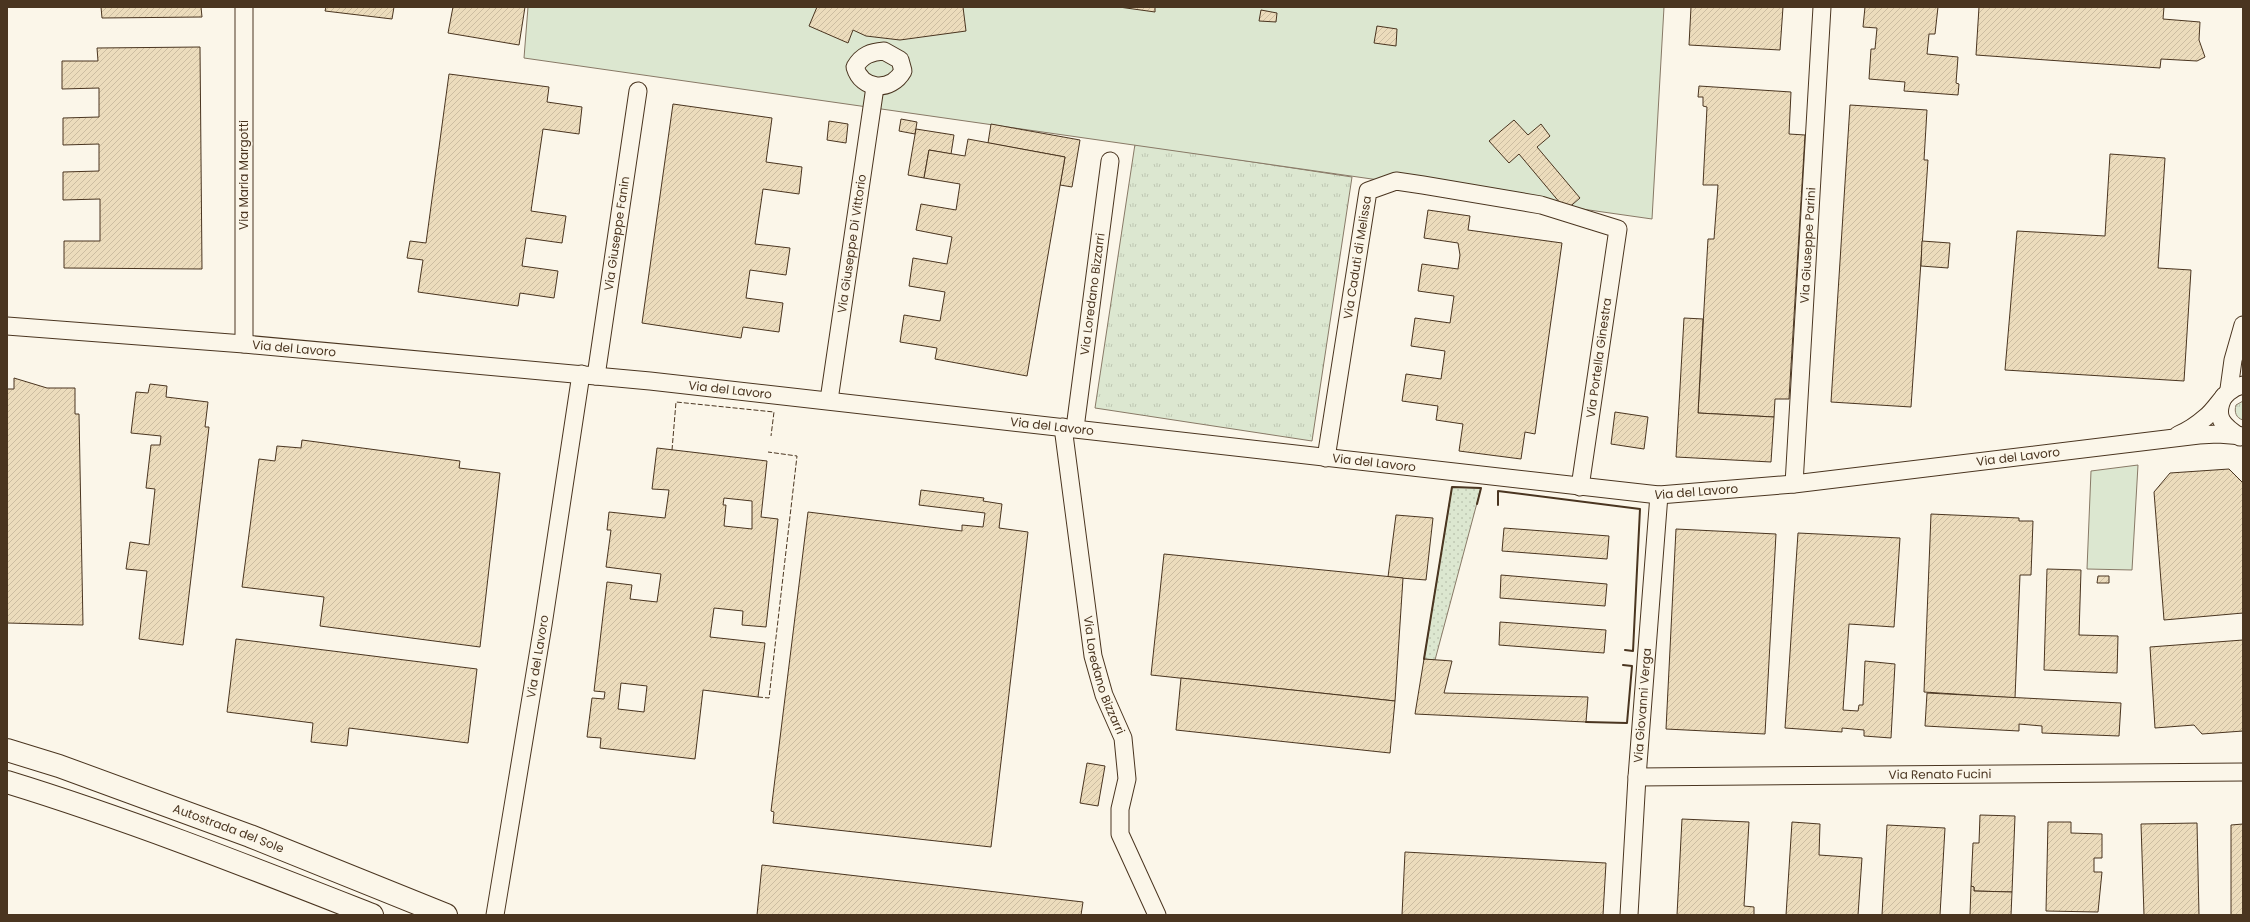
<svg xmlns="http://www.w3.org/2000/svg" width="2250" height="922" font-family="Poppins,sans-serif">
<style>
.grass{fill:url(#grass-tufts);stroke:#887966}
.park{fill:url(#park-dots);stroke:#887966}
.pitch{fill:#dce7d0;stroke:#887966}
.building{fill:url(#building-hatch);stroke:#4a3520;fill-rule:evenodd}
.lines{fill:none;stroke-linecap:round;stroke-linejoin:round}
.street-casing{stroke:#4a3520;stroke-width:19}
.highway-casing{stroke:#4a3520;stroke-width:24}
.street{stroke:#fbf6e9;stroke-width:17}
.highway{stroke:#fbf6e9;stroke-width:22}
.fence{stroke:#4a3520;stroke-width:1;stroke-dasharray:5 2;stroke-linecap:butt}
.wall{stroke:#4a3520;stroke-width:2}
.labels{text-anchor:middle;stroke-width:3;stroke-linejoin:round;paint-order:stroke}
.street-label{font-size:12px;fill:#4a3520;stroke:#fbf6e9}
</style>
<defs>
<pattern id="grass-tufts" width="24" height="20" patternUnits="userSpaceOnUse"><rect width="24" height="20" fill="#dce7d0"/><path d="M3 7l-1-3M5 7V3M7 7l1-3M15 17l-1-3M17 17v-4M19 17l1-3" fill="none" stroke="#bec7b2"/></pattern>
<pattern id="park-dots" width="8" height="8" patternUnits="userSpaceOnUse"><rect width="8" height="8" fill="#dce7d0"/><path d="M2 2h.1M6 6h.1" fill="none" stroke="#bec7b2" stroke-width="1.8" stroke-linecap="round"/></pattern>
<pattern id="building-hatch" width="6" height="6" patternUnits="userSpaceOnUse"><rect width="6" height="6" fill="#ecdcbc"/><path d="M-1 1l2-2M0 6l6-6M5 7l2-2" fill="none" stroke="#ccbda1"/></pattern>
</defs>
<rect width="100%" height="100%" fill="#fbf6e9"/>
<!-- grass -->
<g class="grass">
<polygon points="1135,144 1352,177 1312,441 1095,408"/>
<path d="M2243,401v19c-7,-2 -9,-8 -7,-15z"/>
</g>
<!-- park -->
<polygon class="park" points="1452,487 1481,488 1435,660 1424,659"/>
<!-- pitch -->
<g class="pitch">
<polygon points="528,7 1664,7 1652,219 524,58"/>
<polygon points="2138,465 2132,570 2087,569 2091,471"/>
</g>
<!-- building -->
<g class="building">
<polygon points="101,7 201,7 202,17 102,18"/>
<polygon points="326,7 394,7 392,19 325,11"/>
<polygon points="453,7 525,7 519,45 448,33"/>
<polygon points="817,7 963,7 966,31 900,40 866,36 853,30 848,43 809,26"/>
<polygon points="1119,7 1155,7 1155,12"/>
<polygon points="1691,7 1783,7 1780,50 1689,45"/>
<polygon points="1865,7 1938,7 1935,34 1929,34 1927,54 1958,57 1956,83 1959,84 1958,95 1904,91 1905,82 1869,79 1871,49 1875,49 1877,28 1863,27"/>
<polygon points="1979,7 2164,7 2163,19 2200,22 2199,40 2205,57 2197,61 2161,59 2160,68 1976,55"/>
<polygon points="1261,10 1277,13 1276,22 1259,21"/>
<polygon points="1377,26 1397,29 1396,46 1374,43"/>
<polygon points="200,47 202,269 64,268 64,241 100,241 100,199 63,200 63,172 99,171 99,144 63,145 63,118 99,117 99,88 62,89 62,61 98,61 97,48"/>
<polygon points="449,74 549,87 547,102 582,107 579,134 543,129 531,211 566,216 562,243 526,238 522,266 558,271 554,298 520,293 518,306 418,292 423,260 407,258 410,241 426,243"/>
<polygon points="1699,86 1791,92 1789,134 1805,135 1789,399 1775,399 1774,417 1698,413 1708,239 1714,239 1718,185 1703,185 1707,107 1703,106 1703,97 1698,97"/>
<polygon points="673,104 772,118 766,162 802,167 799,194 763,189 755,244 790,248 786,275 750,270 746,298 783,303 779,332 743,327 741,338 642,323"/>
<polygon points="1850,105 1927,110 1924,160 1928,160 1911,407 1831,402"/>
<polygon points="901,119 917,122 915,134 899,131"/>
<polygon points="1514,120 1528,135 1541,124 1550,136 1537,147 1580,198 1566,210 1519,154 1509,163 1489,141"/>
<polygon points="829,121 848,124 846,143 827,140"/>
<polygon points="991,124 1080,140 1072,187 1060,185 1065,157 988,143"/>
<polygon points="916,129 954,135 951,154 929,150 924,178 908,175"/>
<polygon points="968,139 1065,157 1027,376 935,359 937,348 900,342 904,315 940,321 945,292 909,286 913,258 947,264 952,237 916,230 921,204 956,210 960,184 924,178 929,150 965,156"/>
<polygon points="2110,154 2165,158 2158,268 2191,270 2184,381 2005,370 2017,231 2105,236"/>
<polygon points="1428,210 1470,216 1468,230 1562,243 1535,434 1525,432 1521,459 1459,451 1463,424 1436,420 1438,406 1402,401 1406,374 1441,379 1445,351 1411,346 1415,318 1450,323 1454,296 1418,291 1422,264 1458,269 1460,255 1458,243 1424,238"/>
<polygon points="1922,241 1950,243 1948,268 1921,266"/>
<polygon points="1684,318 1703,319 1698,413 1774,417 1771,462 1676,457"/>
<polygon points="14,378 47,388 75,388 75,414 79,414 83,625 7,623 7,389 14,389"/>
<polygon points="150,384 167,386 166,397 208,402 205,427 209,427 183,645 139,639 147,571 126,569 130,542 149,545 155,489 146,488 151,445 160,445 161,436 131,433 136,392 148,393"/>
<polygon points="1615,412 1648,417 1644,449 1611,444"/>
<polygon points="302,440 460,461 459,468 500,473 480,647 320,626 324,597 242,587 259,459 275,461 277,446 301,448"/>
<path d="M657,448l110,13 -6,56 17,2 -12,108 -24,-2 1,-14 -29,-3 -4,29 55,6 -7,54 -55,-7 -8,69 -95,-11 1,-10 -14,-1 5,-39 12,1 1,-7 -11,-1 13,-109 25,3 -2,14 27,3 4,-28 -55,-7 5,-37h-4l2,-18 56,6 4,-28 -17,-1zM724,498l28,3v28l-28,-3 2,-21h-3zM621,683l26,3 -3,26 -26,-3z"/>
<polygon points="2229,469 2243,483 2243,613 2164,620 2154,492 2170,473"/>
<polygon points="921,490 984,498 983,501 1002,504 999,528 1028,532 991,847 773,823 774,812 771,811 808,512 962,531 962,525 983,527 985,513 919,505"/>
<polygon points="1931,514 2019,518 2019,521 2033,521 2031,575 2020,575 2015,698 1924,692"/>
<polygon points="1396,515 1433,518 1426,580 1388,577"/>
<polygon points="1504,528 1609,536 1607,559 1502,551"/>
<polygon points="1676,529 1776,534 1765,734 1666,729"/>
<polygon points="1798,533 1900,538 1894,627 1849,624 1843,710 1858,711 1859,705 1863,705 1865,661 1895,664 1891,738 1864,736 1864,730 1842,728 1842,732 1785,728"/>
<polygon points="1164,554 1403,578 1395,701 1151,675"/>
<polygon points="2047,569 2081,570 2079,635 2118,636 2117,673 2044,670"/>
<polygon points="1501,575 1607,584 1605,606 1500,598"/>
<polygon points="2098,576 2109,576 2109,583 2097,583"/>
<polygon points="1500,622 1606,630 1604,653 1499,645"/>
<polygon points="236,639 477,669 468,743 349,728 347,746 311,742 313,723 227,712"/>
<polygon points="2243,640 2243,731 2202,734 2194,725 2155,728 2150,647"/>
<polygon points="1424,659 1452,661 1444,693 1588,697 1586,722 1415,714"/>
<polygon points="1181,678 1395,701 1390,753 1176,730"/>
<polygon points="1927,693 2121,703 2119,736 2042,733 2042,726 2019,724 2019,731 1925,726"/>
<polygon points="1087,763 1105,766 1098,806 1080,803"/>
<polygon points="1980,815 2015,816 2012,892 1974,891 1974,887 1971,886 1973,843 1979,843"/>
<polygon points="1682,819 1749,822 1744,906 1754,907 1754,915 1677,915"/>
<polygon points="1792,822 1820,824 1819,855 1862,858 1858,915 1786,915"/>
<polygon points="2048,822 2071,822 2071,833 2102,834 2102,858 2094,858 2094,872 2102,872 2098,912 2046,911"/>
<polygon points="2197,823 2199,915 2144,915 2141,824"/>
<polygon points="2243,824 2243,915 2231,915 2231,825"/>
<polygon points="1887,825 1945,828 1940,915 1882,915"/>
<polygon points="1405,852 1606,863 1603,915 1402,915"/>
<polygon points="762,865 1083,902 1081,915 757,915"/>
<polygon points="1971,886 1974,887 1974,891 2012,892 2011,915 1970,915"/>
</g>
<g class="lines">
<defs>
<g id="street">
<polyline points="244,7 244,344"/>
<path d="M884,51l16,9 3,11c-12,21 -41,20 -48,-4 7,-12 16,-15 29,-16z"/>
<path id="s1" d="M7,326l237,18 406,37 1009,114 135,-11 405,-49 19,-1 25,2"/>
<path id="s2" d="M596,376l42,-285"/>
<polyline points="2229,389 2233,360 2243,325"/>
<path d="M2224,396c-11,21 -1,30 16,41"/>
<path id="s3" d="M829,400l46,-313"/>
<path id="s4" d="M1063,427l30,229 11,39 19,43 4,41 -7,30v25l37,81"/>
<path id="s5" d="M1075,428l35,-267"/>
<path d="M2178,435c10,-4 20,-11 28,-18 14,-12 18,-28 37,-32"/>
<path id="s6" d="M1326,458l42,-267 28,-10 27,4 118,20 77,24 -38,258"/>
<path id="s7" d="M1794,484l28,-477"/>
<path id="s8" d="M1637,777l606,-5"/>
<path id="s9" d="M495,915l48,-290 38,-251"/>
<path id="s10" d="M1629,915l8,-138 22,-282"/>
</g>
<g id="highway">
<path id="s11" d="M7,750l52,16 191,70 196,79"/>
<path d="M7,782c124,38 245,86 365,133"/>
</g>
</defs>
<!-- street casing -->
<use href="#street" class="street-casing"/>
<!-- highway casing -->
<use href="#highway" class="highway-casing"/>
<!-- street -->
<use href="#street" class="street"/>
<!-- highway -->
<use href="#highway" class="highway"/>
<!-- fence -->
<g class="fence">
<polyline points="672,450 676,402 774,412 771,436"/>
<polyline points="758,697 769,698 797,456 768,452"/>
</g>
<!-- wall -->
<g class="wall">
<polyline points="1498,505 1498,491 1640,509 1633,651 1625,650"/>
<polyline points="1424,659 1452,487 1481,488 1477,504"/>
<polyline points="1586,722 1627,723 1632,666 1623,665"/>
</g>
</g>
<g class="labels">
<!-- street labels -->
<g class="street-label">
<text transform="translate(244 175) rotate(-90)" y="4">Via Maria Margotti</text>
<text dy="4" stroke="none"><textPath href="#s2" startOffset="144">Via Giuseppe Fanin</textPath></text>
<text dy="4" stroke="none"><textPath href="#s3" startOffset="158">Via Giuseppe Di Vittorio</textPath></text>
<text dy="4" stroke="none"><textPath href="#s7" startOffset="239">Via Giuseppe Parini</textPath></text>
<text dy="4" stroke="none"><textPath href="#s6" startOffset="203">Via Caduti di Melissa</textPath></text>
<text dy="4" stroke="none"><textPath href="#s5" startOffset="135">Via Loredano Bizzarri</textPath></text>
<text dy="4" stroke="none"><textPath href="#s1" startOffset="288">Via del Lavoro</textPath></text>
<text transform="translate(1599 358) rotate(-82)" y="4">Via Portella Ginestra</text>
<text dy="4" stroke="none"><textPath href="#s1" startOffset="726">Via del Lavoro</textPath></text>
<text dy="4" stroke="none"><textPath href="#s1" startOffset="1050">Via del Lavoro</textPath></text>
<text dy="4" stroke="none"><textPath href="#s1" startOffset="2022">Via del Lavoro</textPath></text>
<text dy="4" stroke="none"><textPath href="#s1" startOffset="1374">Via del Lavoro</textPath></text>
<text dy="4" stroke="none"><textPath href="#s1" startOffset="1698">Via del Lavoro</textPath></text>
<text dy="4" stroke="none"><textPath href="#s9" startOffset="262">Via del Lavoro</textPath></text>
<text dy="4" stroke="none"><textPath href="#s4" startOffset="252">Via Loredano Bizzarri</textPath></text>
<text dy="4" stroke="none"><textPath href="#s10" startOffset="210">Via Giovanni Verga</textPath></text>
<text dy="4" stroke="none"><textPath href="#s8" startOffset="303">Via Renato Fucini</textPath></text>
<text dy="4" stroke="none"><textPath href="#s11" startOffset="235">Autostrada del Sole</textPath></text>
</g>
</g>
<!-- border -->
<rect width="2250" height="922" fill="none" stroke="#4a3520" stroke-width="16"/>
</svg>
